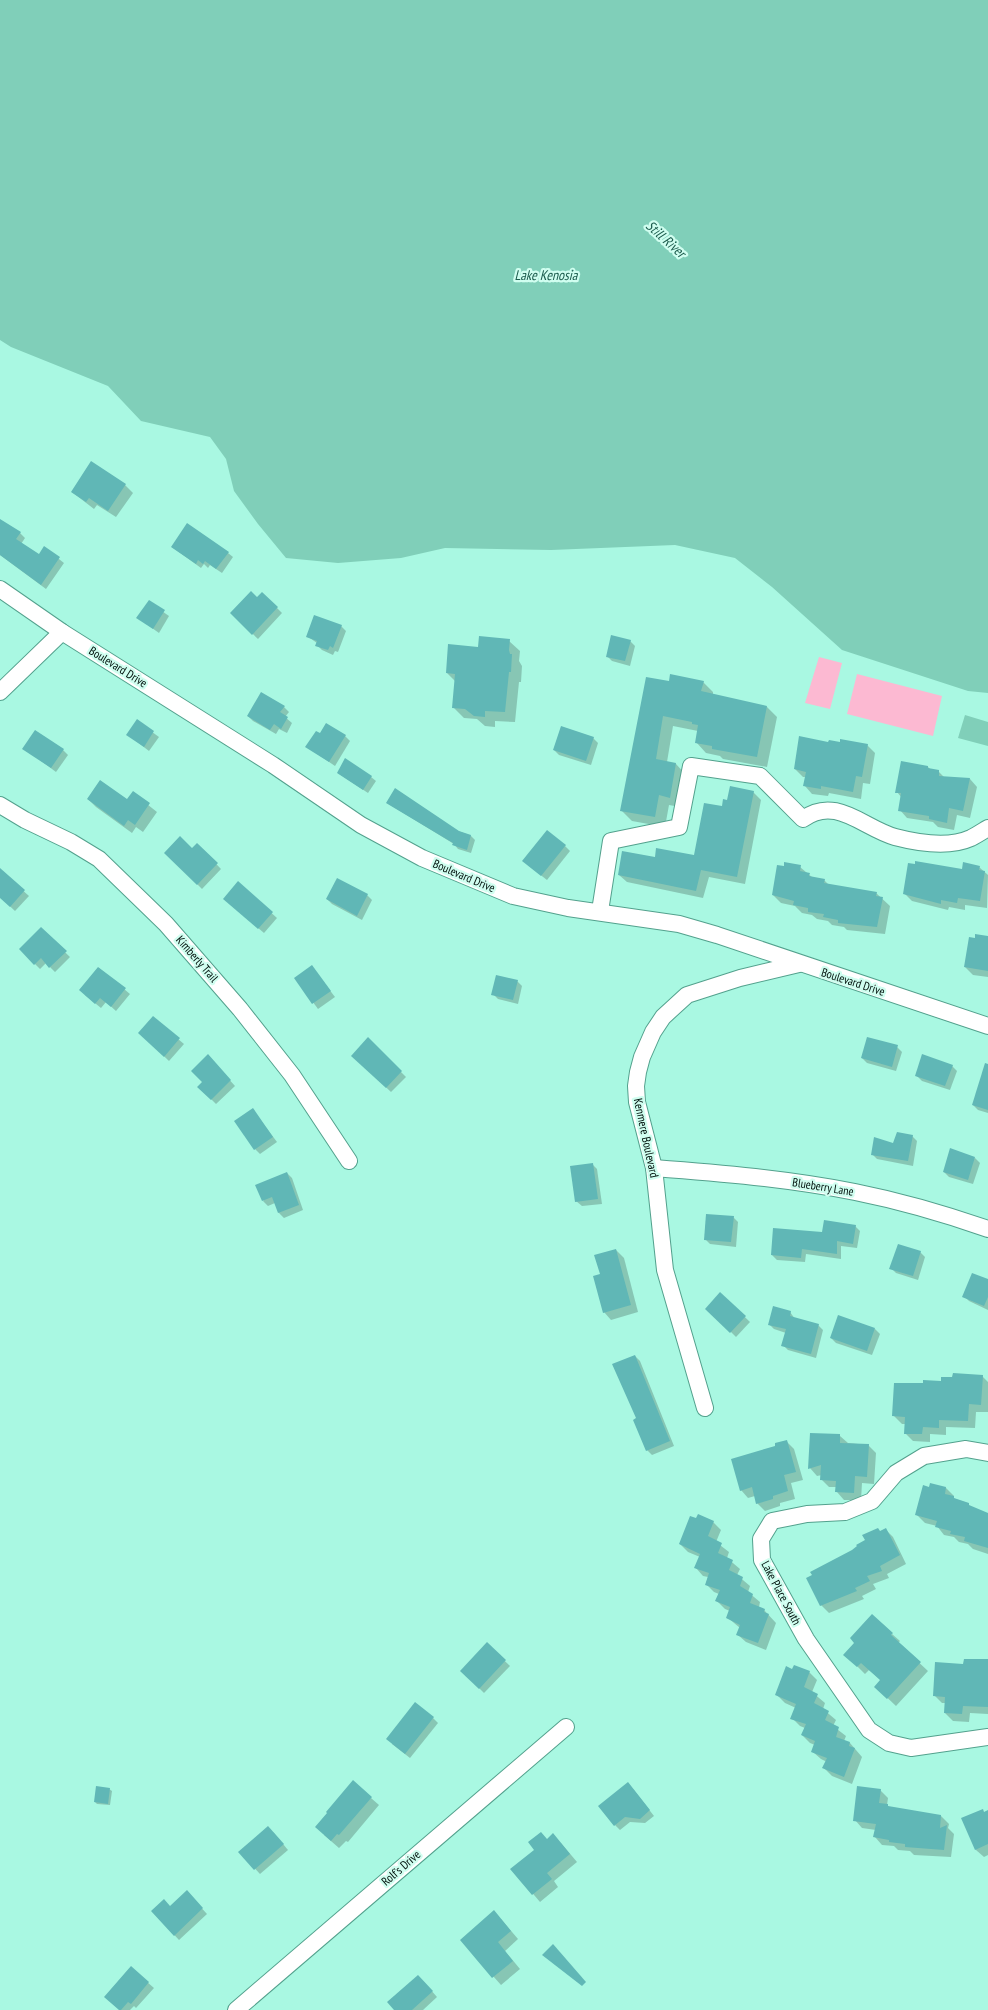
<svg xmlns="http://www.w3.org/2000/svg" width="988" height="2010" font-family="'PT Sans Narrow',sans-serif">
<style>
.green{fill:#fcb9d2}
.water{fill:#80cfb9}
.shadow{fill:#0003}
.building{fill:#60b7b6}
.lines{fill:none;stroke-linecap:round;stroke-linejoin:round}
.street-casing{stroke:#53a18d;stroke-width:18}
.street{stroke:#fff;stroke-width:16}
.labels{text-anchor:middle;stroke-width:4.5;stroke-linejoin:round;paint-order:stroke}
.street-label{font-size:12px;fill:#00110c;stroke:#d0fef0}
.water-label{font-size:14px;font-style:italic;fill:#1c5c4d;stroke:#d0fef0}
</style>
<rect width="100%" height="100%" fill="#a9f8e2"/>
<!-- green -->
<g class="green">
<polygon points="819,657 842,663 830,709 805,703"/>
<polygon points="857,674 942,696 933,736 847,714"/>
</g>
<!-- water -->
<g class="water">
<polygon points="0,0 988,0 988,693 968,691 842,650 772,587 735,558 675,545 551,550 445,548 401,558 338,563 286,558 258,524 234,491 226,459 210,437 141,421 108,386 11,347 0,340"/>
<polygon points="965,715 988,722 988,746 958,738"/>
</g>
<!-- shadow -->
<g class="shadow">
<polygon points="125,485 133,493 116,517 97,505 94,509 72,492"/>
<polygon points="0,522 6,524 20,533 25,538 21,544 39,556 45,548 64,563 46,589 0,555"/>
<polygon points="172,547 228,553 233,557 222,573 210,565 208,568 204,564 201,568"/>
<polygon points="262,593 282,613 258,639 231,613 257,599"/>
<polygon points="149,602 169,616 159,633 138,618"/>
<polygon points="341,626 346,631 338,652 335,651 333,655 322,650 317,645 317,643 307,636"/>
<polygon points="509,641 520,651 519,661 522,666 521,682 519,682 515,722 495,721 495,727 485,726 477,719 464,718 453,707 456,682 447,673 479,648"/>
<polygon points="630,641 635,646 630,666 612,661 607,656"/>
<polygon points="703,682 713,692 713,695 767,707 777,717 767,767 723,759 720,756 706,753 696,742 698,731 673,726 667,762 676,764 686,775 680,807 669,805 665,827 632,821 622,811 670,683"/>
<polygon points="284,707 289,712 285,717 292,723 287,733 279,729 276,734 253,721 248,716"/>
<polygon points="137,721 159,737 149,751 128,735"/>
<polygon points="321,734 345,736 350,741 335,766 307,747"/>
<polygon points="593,738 598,743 591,765 559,755 554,750"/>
<polygon points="829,744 867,745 875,753 870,784 863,783 861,799 829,793 828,796 812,794 805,786 806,777 803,777 795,769"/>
<polygon points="24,748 63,750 68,755 56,772"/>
<polygon points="928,767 931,770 939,772 944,777 970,779 977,787 970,818 957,815 954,830 938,827 933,822 907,818 900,810 902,798 897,792"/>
<polygon points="338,773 371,777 376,781 368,793"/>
<polygon points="753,792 761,800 745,884 709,877 703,898 627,882 619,875 656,859 695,857 728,801"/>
<polygon points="133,793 157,812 143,832 136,827 132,833 96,807 88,799 127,801"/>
<polygon points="387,803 471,836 475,840 471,853 458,849 454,844"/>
<polygon points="197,844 221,869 202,889 166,853 192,850"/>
<polygon points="565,846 570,851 547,880 529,866"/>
<polygon points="800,867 813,878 824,880 829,885 876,893 890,906 885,934 847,930 844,927 832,925 828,921 817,919 812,915 802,913 795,906 781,903 773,895"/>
<polygon points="979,867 988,875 987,908 965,905 965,910 949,907 948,910 912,901 904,893 963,871"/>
<polygon points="0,870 29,896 15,911 0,897"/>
<polygon points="338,880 367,895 372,900 362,920 332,904 327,899"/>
<polygon points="238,883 277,918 264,933 230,904"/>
<polygon points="41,929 70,957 55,972 46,963 40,969 20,949"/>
<polygon points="988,937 988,977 973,975 965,967 976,939"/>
<polygon points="312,967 335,997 318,1009 296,979"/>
<polygon points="99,968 130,994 116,1011 106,1002 101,1008 85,995"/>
<polygon points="517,981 522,986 518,1004 498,999 493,994"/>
<polygon points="153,1018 184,1044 169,1061 140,1033"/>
<polygon points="368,1039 406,1077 391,1092 357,1060"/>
<polygon points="897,1047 902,1052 896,1071 867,1063 862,1058"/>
<polygon points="208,1056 235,1086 216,1104 199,1087 203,1082"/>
<polygon points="952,1066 957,1071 950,1090 922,1081 917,1076"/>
<polygon points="988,1083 988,1113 978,1110 973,1105"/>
<polygon points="253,1110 277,1142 260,1154 255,1149"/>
<polygon points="912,1136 917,1141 913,1166 877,1159 872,1154"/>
<polygon points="975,1158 980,1163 973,1184 949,1177 944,1172"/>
<polygon points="592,1164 597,1169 602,1204 582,1206 576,1201"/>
<polygon points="287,1173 292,1178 303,1210 284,1218 279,1213 275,1203 268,1206 263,1201"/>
<polygon points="733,1217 738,1222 736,1247 710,1244 705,1239"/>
<polygon points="855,1226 860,1231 857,1248 841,1246 841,1259 806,1254 805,1262 777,1260 772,1255 823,1234"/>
<polygon points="616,1250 624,1258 638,1312 611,1320 604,1312 601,1275"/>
<polygon points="920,1252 925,1257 918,1280 896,1273 891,1268"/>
<polygon points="988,1280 988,1310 969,1301 964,1296"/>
<polygon points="721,1294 750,1322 736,1337 707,1308"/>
<polygon points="790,1312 795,1319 818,1325 823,1330 816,1358 788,1350 783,1345 786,1333 774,1329 769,1324"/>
<polygon points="875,1329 880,1334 872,1355 836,1343 831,1338"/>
<polygon points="635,1356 640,1361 674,1446 652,1455 647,1450 638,1419"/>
<polygon points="982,1376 988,1382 988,1412 976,1412 975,1428 946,1427 946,1435 930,1434 930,1442 913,1441 905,1433 906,1424 902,1424 894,1416 925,1385"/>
<polygon points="840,1436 848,1443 868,1445 876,1453 874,1484 862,1483 861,1500 844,1500 837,1492 837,1487 829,1487 821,1479 822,1475 817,1476 810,1468"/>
<polygon points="786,1441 794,1449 803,1480 791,1483 795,1499 780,1503 780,1506 765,1511 757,1503 755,1496 748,1498 741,1490 777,1447"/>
<polygon points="931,1484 946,1488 954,1496 953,1498 988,1515 988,1554 973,1549 968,1544 959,1542 954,1537 944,1535 937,1526 925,1523 917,1515"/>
<polygon points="713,1522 721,1530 716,1542 729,1552 727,1558 740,1569 737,1575 750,1586 748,1592 760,1602 759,1607 764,1610 776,1623 766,1650 746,1642 738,1635 740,1628 727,1617 730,1611 725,1609 717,1601 719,1594 714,1592 706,1584 708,1577 703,1576 696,1568 700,1557 688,1552 680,1544"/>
<polygon points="885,1529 893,1537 906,1564 887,1574 889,1578 873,1584 876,1589 862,1596 864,1599 829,1613 821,1605 859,1547"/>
<polygon points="892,1634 900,1641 898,1643 928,1671 896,1706 876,1687 882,1681 869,1670 865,1674 853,1662"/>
<polygon points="487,1644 510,1666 484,1693 462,1671"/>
<polygon points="977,1659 988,1659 988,1714 970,1713 969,1722 953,1721 945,1713 946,1703 942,1703 934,1695 964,1665"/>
<polygon points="793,1670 809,1672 817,1680 812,1692 825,1703 823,1709 836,1720 833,1726 846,1736 844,1741 850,1743 862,1757 852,1784 832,1776 824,1768 827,1762 821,1759 813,1752 815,1745 810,1743 802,1735 805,1728 800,1726 792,1718 796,1708 785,1703 777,1695"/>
<polygon points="433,1718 438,1723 410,1758 392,1744"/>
<polygon points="109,1789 112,1791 110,1805 97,1804 95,1802"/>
<polygon points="633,1789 654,1816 645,1823 630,1822 620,1830 615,1825"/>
<polygon points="880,1790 888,1798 887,1805 890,1808 941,1816 949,1824 948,1828 954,1834 951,1857 914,1855 910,1851 898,1850 894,1846 882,1845 875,1837 876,1830 862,1828 855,1820"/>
<polygon points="371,1798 379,1805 348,1842 346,1841 339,1848 324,1835"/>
<polygon points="988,1811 988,1855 984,1857 976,1850 963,1819"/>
<polygon points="273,1832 288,1850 260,1874 240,1852"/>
<polygon points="548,1840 561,1843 577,1862 554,1881 558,1887 540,1902 512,1869"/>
<polygon points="187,1892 207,1914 179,1940 153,1912 170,1908"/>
<polygon points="501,1919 518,1939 505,1951 520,1969 501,1985 461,1940"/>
<polygon points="131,1968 154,1988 136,2008 134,2006 130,2010 120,2010"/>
<polygon points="423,1981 437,1997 423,2010 396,2010"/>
</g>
<!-- building -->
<g class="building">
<polygon points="91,461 126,484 108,511 89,498 86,502 71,492"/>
<polygon points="0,519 21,532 16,539 39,554 44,546 60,557 41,585 0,555"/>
<polygon points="187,523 229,552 216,569 205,561 203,564 198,560 196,564 171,547"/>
<polygon points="251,591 257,597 262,592 278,607 252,635 230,613"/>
<polygon points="149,600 165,610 153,629 136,618"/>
<polygon points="314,615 342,625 333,648 330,646 328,650 315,646 317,641 306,637"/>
<polygon points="611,635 631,640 625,661 606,657"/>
<polygon points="479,636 510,639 509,650 510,654 512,654 511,672 509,672 505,712 485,711 485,717 474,716 465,709 452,708 455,674 446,673 448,644 478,647"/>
<polygon points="670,674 704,681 701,691 767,706 757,757 712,749 712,746 695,743 698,725 692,724 692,722 663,716 656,759 676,763 670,798 659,795 655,817 620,811 646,677 669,681"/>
<polygon points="261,692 285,706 280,712 288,717 281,729 274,724 270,730 247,716"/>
<polygon points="137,719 154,731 144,747 126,735"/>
<polygon points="326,723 346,735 329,762 305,747 316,731 320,733"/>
<polygon points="561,726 594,737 586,761 553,750"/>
<polygon points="35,730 64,749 51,768 22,749"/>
<polygon points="799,736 828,742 829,740 840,742 840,739 868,744 862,777 856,776 853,792 821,786 821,789 803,786 806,772 794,769"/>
<polygon points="345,758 372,776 363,790 337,773"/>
<polygon points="901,761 928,766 928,768 939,770 939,776 970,778 963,811 949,808 947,823 929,819 929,816 898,811 901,793 895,793"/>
<polygon points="100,780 127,799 133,791 150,803 135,825 128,820 124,826 87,799"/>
<polygon points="730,786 754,791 737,877 701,870 696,891 618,875 622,851 655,857 656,848 694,855 704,803 722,806 723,799 727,800"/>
<polygon points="395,788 459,831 471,835 467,850 452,845 453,843 386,803"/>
<polygon points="547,830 566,845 541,876 522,861"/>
<polygon points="180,836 192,848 197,843 218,863 197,885 164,853"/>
<polygon points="915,861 962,869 963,862 980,866 979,870 985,871 980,901 958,898 957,903 941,900 941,904 903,894 908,863 915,864"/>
<polygon points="784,862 801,865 800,871 810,873 809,876 825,879 824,883 877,892 876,896 883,897 877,927 838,923 838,920 823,917 824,914 808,912 808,908 793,905 794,901 772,895 777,865 784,866"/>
<polygon points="0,868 25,890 10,907 0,898"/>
<polygon points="337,878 368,894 357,916 326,899"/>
<polygon points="238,881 273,912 258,929 223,899"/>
<polygon points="41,927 67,951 49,968 41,958 34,965 19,949"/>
<polygon points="975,934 988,936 988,971 964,967 969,937 975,938"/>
<polygon points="312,965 331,991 312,1004 294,978"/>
<polygon points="98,967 126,988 111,1007 100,998 95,1004 79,990"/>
<polygon points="496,975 518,980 513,1000 491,995"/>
<polygon points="153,1016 180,1038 164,1057 138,1033"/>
<polygon points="368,1037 402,1071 386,1088 351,1056"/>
<polygon points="867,1037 898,1045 892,1067 861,1058"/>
<polygon points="208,1054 231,1080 211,1100 197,1087 202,1082 191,1071"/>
<polygon points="922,1054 953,1065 945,1086 915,1076"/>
<polygon points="985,1063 988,1064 988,1110 972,1105"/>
<polygon points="253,1108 273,1137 254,1150 234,1121"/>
<polygon points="897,1132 913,1135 908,1161 871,1155 874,1137 893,1143"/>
<polygon points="950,1148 975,1157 968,1180 943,1172"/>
<polygon points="593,1163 598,1199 575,1202 570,1166"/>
<polygon points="287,1172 299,1205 278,1213 272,1197 262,1201 255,1185"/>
<polygon points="706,1214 734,1216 731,1242 704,1240"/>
<polygon points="824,1220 856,1225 853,1244 837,1241 837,1254 802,1249 801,1258 771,1255 773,1228 822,1232"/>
<polygon points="898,1244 921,1251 913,1276 889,1269"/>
<polygon points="616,1249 631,1305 603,1313 593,1276 600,1274 594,1255"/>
<polygon points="972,1273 988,1279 988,1297 984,1306 962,1297"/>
<polygon points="720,1292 746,1316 730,1333 705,1309"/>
<polygon points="773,1306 791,1311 790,1316 819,1324 811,1354 781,1346 786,1329 768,1325"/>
<polygon points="838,1315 875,1328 867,1351 830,1338"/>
<polygon points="635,1355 670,1441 646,1451 633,1420 636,1418 612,1364"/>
<polygon points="953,1373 983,1375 981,1405 969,1404 968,1421 939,1420 939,1428 923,1427 922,1434 904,1434 905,1417 892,1416 894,1383 923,1383 923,1380 941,1381 941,1377 952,1377"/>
<polygon points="810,1433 840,1434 840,1443 869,1444 867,1477 855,1476 854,1493 835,1492 836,1481 820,1480 821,1465 808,1469"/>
<polygon points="787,1440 796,1472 784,1475 788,1491 773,1496 773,1499 756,1504 752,1487 740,1491 731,1459 775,1446 775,1443"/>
<polygon points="930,1483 946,1487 945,1494 954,1496 954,1498 969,1503 969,1505 988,1513 988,1548 964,1541 965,1537 950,1534 951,1531 935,1527 937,1521 915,1515 923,1485 929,1487"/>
<polygon points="698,1514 714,1521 708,1536 722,1543 718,1553 733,1560 729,1570 743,1577 740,1586 753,1594 750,1603 765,1609 764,1612 769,1614 758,1643 736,1635 740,1625 726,1618 730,1607 715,1601 720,1590 705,1585 709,1573 694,1568 700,1554 679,1544 690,1516 696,1518"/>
<polygon points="878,1528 880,1531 886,1528 900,1555 880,1566 882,1571 867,1576 870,1581 855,1588 857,1591 820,1606 806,1578 812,1575 810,1572 852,1550 857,1546 856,1545 865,1540 862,1535"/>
<polygon points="872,1614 893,1633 891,1635 921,1662 887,1699 874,1687 880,1680 861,1663 857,1667 843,1655 854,1643 850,1638"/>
<polygon points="487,1642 506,1660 479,1689 460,1671"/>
<polygon points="964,1659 988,1659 988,1707 963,1706 962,1714 944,1713 945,1697 933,1696 935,1662 963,1664"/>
<polygon points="794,1665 810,1671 804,1687 818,1694 814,1703 829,1711 825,1720 839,1727 836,1737 850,1742 849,1746 855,1748 844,1777 822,1768 827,1758 811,1752 815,1741 801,1735 806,1724 790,1719 796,1704 775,1695 786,1666 792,1669"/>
<polygon points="415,1702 434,1717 405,1754 386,1739"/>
<polygon points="353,1780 372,1797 339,1835 337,1834 331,1841 315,1827 327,1813 326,1812"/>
<polygon points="628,1782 650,1810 640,1819 625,1817 614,1826 598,1806"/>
<polygon points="96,1786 110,1788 108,1804 94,1802"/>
<polygon points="857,1786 881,1789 879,1803 888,1804 888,1806 941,1815 940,1828 947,1825 944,1850 905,1847 905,1844 889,1842 889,1840 873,1837 876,1824 853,1821"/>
<polygon points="983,1809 984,1812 988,1810 988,1844 975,1850 961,1818"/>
<polygon points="268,1826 284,1844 254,1870 238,1852"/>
<polygon points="541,1832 547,1839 553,1833 570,1854 547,1873 552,1879 532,1895 510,1869 534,1850 528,1842"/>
<polygon points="187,1890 203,1908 174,1936 151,1911 164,1899 170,1906"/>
<polygon points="494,1910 511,1931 498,1942 513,1961 492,1978 460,1940"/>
<polygon points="553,1944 586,1982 582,1986 542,1955"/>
<polygon points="131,1966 149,1982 131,2004 128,2002 121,2010 119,2010 104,1997"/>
<polygon points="418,1975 433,1991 412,2010 394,2010 387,2002"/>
</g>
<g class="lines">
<defs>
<g id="street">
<polyline points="0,589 62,632 273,765 361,825 422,858 513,896 568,908 679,924 717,935 988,1026"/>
<polyline points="0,692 62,632"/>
<polyline points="0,805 25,820 71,842 99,859 166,924 240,1009 292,1075 349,1161"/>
<path d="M600,911l11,-70 68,-14 12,-61 69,10 43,43c33,-24 60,9 92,18 23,6 54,11 76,1 6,-3 12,-7 17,-10"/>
<path d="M654,1168c67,5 135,11 201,24 45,9 90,22 133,37"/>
<polyline points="705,1408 665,1270 654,1168 637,1102 636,1086 638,1072 642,1057 653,1032 663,1017 687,995 740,978 799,964"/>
<polyline points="988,1453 966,1449 924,1456 896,1473 872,1501 845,1512 807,1514 772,1521 761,1539 762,1560 806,1639 869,1730 889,1743 911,1748 988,1737"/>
<polyline points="236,2010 566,1727"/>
</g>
</defs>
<!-- street casing -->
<use href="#street" class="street-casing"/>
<!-- street -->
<use href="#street" class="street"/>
</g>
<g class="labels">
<!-- street labels -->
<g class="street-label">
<text transform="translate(118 667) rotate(32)" y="4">Boulevard Drive</text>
<text transform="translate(464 876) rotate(23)" y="4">Boulevard Drive</text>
<text transform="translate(197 959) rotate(49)" y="4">Kimberly Trail</text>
<text transform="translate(853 982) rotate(18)" y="4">Boulevard Drive</text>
<text transform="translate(646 1138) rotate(78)" y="4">Kenmere Boulevard</text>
<text transform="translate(823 1187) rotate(9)" y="4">Blueberry Lane</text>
<text transform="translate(781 1593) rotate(62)" y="4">Lake Place South</text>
<text transform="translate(401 1868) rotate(-41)" y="4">Rolf's Drive</text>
</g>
<!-- water labels -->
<g class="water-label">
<text transform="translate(666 239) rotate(42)" y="5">Still River</text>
<text x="546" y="280">Lake Kenosia</text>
</g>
</g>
</svg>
